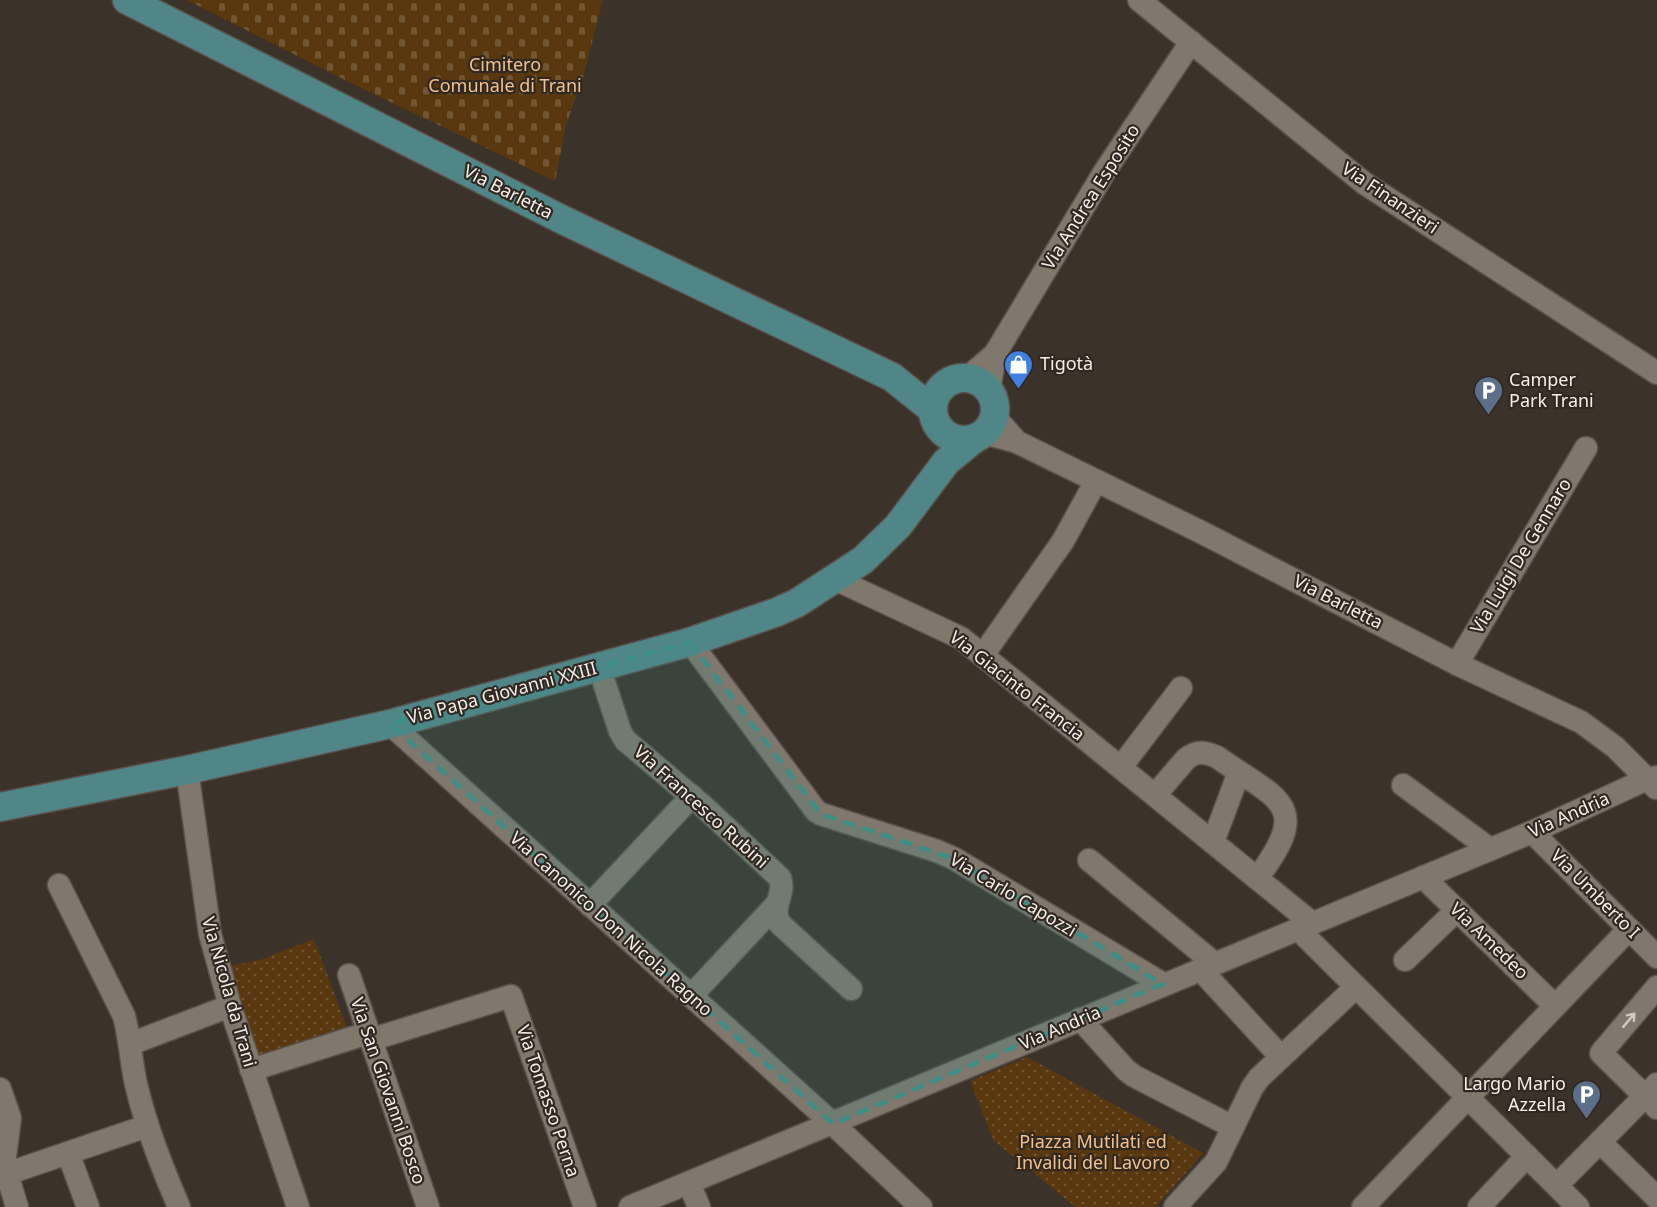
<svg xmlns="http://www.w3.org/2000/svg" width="1657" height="1207" font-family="'Noto Sans',sans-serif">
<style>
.cemetery{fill:url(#cemetery-stones)}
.park{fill:url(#park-dots)}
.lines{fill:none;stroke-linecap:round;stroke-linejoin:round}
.minor-casing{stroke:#59514b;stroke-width:25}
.major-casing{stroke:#59514b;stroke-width:31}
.minor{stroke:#80776d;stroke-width:22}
.major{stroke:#518688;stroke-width:28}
.oneway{stroke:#d1cac4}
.marked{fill:#3d8e87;fill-opacity:0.2;stroke:#3d8e87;stroke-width:4.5;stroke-dasharray:12 8;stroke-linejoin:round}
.labels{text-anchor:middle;stroke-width:4.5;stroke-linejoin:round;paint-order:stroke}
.park-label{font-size:18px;fill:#f4c18d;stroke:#302821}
.street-label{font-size:18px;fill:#f4eee9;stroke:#302821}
.poi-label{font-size:18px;fill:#f4eee9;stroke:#302821;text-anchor:start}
</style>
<defs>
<pattern id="cemetery-stones" width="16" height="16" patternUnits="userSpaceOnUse" patternTransform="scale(1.5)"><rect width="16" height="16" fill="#5a380f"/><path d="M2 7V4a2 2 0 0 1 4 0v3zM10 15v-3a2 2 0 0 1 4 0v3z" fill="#725532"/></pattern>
<pattern id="park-dots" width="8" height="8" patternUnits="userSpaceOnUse" patternTransform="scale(1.5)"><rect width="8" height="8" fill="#5a380f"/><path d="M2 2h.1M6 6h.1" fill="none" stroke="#725532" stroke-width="1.8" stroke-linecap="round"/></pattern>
</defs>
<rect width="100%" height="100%" fill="#3b322a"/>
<!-- cemetery -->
<polygon class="cemetery" points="187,0 603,0 583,77 566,125 555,181 347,81"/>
<!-- park -->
<g class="park">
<polygon points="314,939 349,1033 254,1062 225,967 260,960"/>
<polygon points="1027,1057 1203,1153 1156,1207 1076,1207 994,1141 970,1081"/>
</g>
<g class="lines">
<defs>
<g id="minor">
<polyline points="1139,0 1364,183 1657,373"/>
<polyline points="967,378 995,354 1105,171 1191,42"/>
<polyline points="989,391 995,354"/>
<polyline points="994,416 1017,442"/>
<polyline points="984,433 1017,442 1201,532 1457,664 1581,722 1615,747 1656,788"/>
<polyline points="835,579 961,638 1312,923"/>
<polyline points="690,642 816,811 821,814 937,851 955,859 1163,984"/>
<polyline points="983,655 1063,541 1096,481"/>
<polyline points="1457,664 1586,448"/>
<path d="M599,667l21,64 5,9 79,67 76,71c6,17 -9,25 -1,45l72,66"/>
<polyline points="390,724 833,1124 921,1207"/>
<polyline points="1121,767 1181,688"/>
<polyline points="187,770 210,934 230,1006 298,1207"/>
<polyline points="1403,785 1490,849"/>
<path d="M1155,795l31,-36c11,-9 19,-7 31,-2 61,43 97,47 40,121"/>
<polyline points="1532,832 1657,957"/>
<polyline points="1213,842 1239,772"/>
<polyline points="1089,860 1214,963"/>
<polyline points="1423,877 1555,1006"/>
<path d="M59,885l65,131c6,22 7,46 12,68 10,43 26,83 43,123"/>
<polyline points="590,905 692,796"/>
<polyline points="1298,929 1578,1207"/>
<polyline points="1405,960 1457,910"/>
<polyline points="1200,969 1281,1057"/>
<polyline points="349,975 428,1207"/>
<polyline points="1657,987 1601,1053 1657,1108"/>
<polyline points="691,996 776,905"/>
<polyline points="1080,1019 1126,1070 1134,1076 1233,1127"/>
<polyline points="370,1040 511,996 585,1207"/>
<polyline points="130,1044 230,1006"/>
<polyline points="251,1070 368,1033"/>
<polyline points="0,1089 10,1118 4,1164 17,1207"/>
<polyline points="1600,1142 1657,1198"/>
<polyline points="68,1153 88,1207"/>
<polyline points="6,1174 147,1126"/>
<polyline points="689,1183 699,1207"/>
<polyline points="1557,1185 1657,1084"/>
<polyline points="630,1207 1532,832 1647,779 1657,777"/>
<polyline points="1175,1207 1216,1162 1252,1088 1259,1078 1356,987"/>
<polyline points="1363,1207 1629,929"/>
<polyline points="1479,1207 1527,1156"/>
</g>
<g id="major">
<polyline points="127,0 561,219 892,377 933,410"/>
<circle cx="964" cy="409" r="31"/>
<polyline points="0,807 187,770 390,724 690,642 777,612 797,603 863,560 898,526 946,462 975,438"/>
</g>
</defs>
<!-- minor casing -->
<use href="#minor" class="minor-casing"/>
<!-- major casing -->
<use href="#major" class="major-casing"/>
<!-- minor -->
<use href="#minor" class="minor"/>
<!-- major -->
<use href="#major" class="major"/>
</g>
<!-- one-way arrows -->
<defs><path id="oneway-shaft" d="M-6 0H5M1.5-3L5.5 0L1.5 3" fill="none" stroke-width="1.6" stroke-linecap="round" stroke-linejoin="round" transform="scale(1.5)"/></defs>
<use class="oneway" href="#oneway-shaft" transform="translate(1629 1020) rotate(-50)"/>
<!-- marked area -->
<path class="marked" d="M690,642l131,172 134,45 208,125 -330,140 -443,-400z"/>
<!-- icons -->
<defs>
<symbol id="shop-pin" viewBox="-11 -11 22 30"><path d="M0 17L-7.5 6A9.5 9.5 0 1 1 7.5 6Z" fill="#3f7fe0" stroke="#302821"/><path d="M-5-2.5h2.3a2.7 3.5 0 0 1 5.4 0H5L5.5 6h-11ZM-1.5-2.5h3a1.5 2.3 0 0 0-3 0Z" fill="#fff"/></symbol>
<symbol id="parking-pin" viewBox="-11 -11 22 30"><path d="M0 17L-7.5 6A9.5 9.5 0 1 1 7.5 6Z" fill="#5c6f8a" stroke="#302821"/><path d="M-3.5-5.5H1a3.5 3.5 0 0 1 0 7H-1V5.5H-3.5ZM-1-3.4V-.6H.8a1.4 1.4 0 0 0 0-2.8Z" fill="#fff"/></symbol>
</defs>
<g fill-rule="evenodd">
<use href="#shop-pin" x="1002" y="348" width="33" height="45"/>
<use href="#parking-pin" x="1472" y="374" width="33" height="45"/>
<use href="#parking-pin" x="1570" y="1078" width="33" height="45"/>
</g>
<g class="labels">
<!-- park labels -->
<g class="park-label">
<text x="505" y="71">Cimitero<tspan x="505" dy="21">Comunale di Trani</tspan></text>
<text x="1093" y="1148">Piazza Mutilati ed<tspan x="1093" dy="21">Invalidi del Lavoro</tspan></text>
</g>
<!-- street labels -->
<g class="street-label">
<text transform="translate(508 192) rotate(27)" y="6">Via Barletta</text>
<text transform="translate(1091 197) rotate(-58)" y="6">Via Andrea Esposito</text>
<text transform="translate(1390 198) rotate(34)" y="6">Via Finanzieri</text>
<text transform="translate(1521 556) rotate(-59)" y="6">Via Luigi De Gennaro</text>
<text transform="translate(1338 602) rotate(27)" y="6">Via Barletta</text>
<text transform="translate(1017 686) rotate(38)" y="6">Via Giacinto Francia</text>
<text transform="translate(502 693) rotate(-15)" y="6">Via Papa Giovanni XXIII</text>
<text transform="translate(701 807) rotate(42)" y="6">Via Francesco Rubini</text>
<text transform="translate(1569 815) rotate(-24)" y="6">Via Andria</text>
<text transform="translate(1595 894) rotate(45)" y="6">Via Umberto I</text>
<text transform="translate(1013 895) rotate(31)" y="6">Via Carlo Capozzi</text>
<text transform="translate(611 924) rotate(42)" y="6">Via Canonico Don Nicola Ragno</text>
<text transform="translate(1489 941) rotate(44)" y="6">Via Amedeo</text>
<text transform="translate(229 992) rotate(74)" y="6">Via Nicola da Trani</text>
<text transform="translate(1060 1028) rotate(-23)" y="6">Via Andria</text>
<text transform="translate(388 1091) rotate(71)" y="6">Via San Giovanni Bosco</text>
<text transform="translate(548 1101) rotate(71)" y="6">Via Tomasso Perna</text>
</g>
<!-- poi labels -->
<g class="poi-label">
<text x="1040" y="370">Tigotà</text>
<text x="1509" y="386">Camper<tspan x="1509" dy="21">Park Trani</tspan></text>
<text x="1566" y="1090" text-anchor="end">Largo Mario<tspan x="1566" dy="21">Azzella</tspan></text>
</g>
</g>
</svg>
